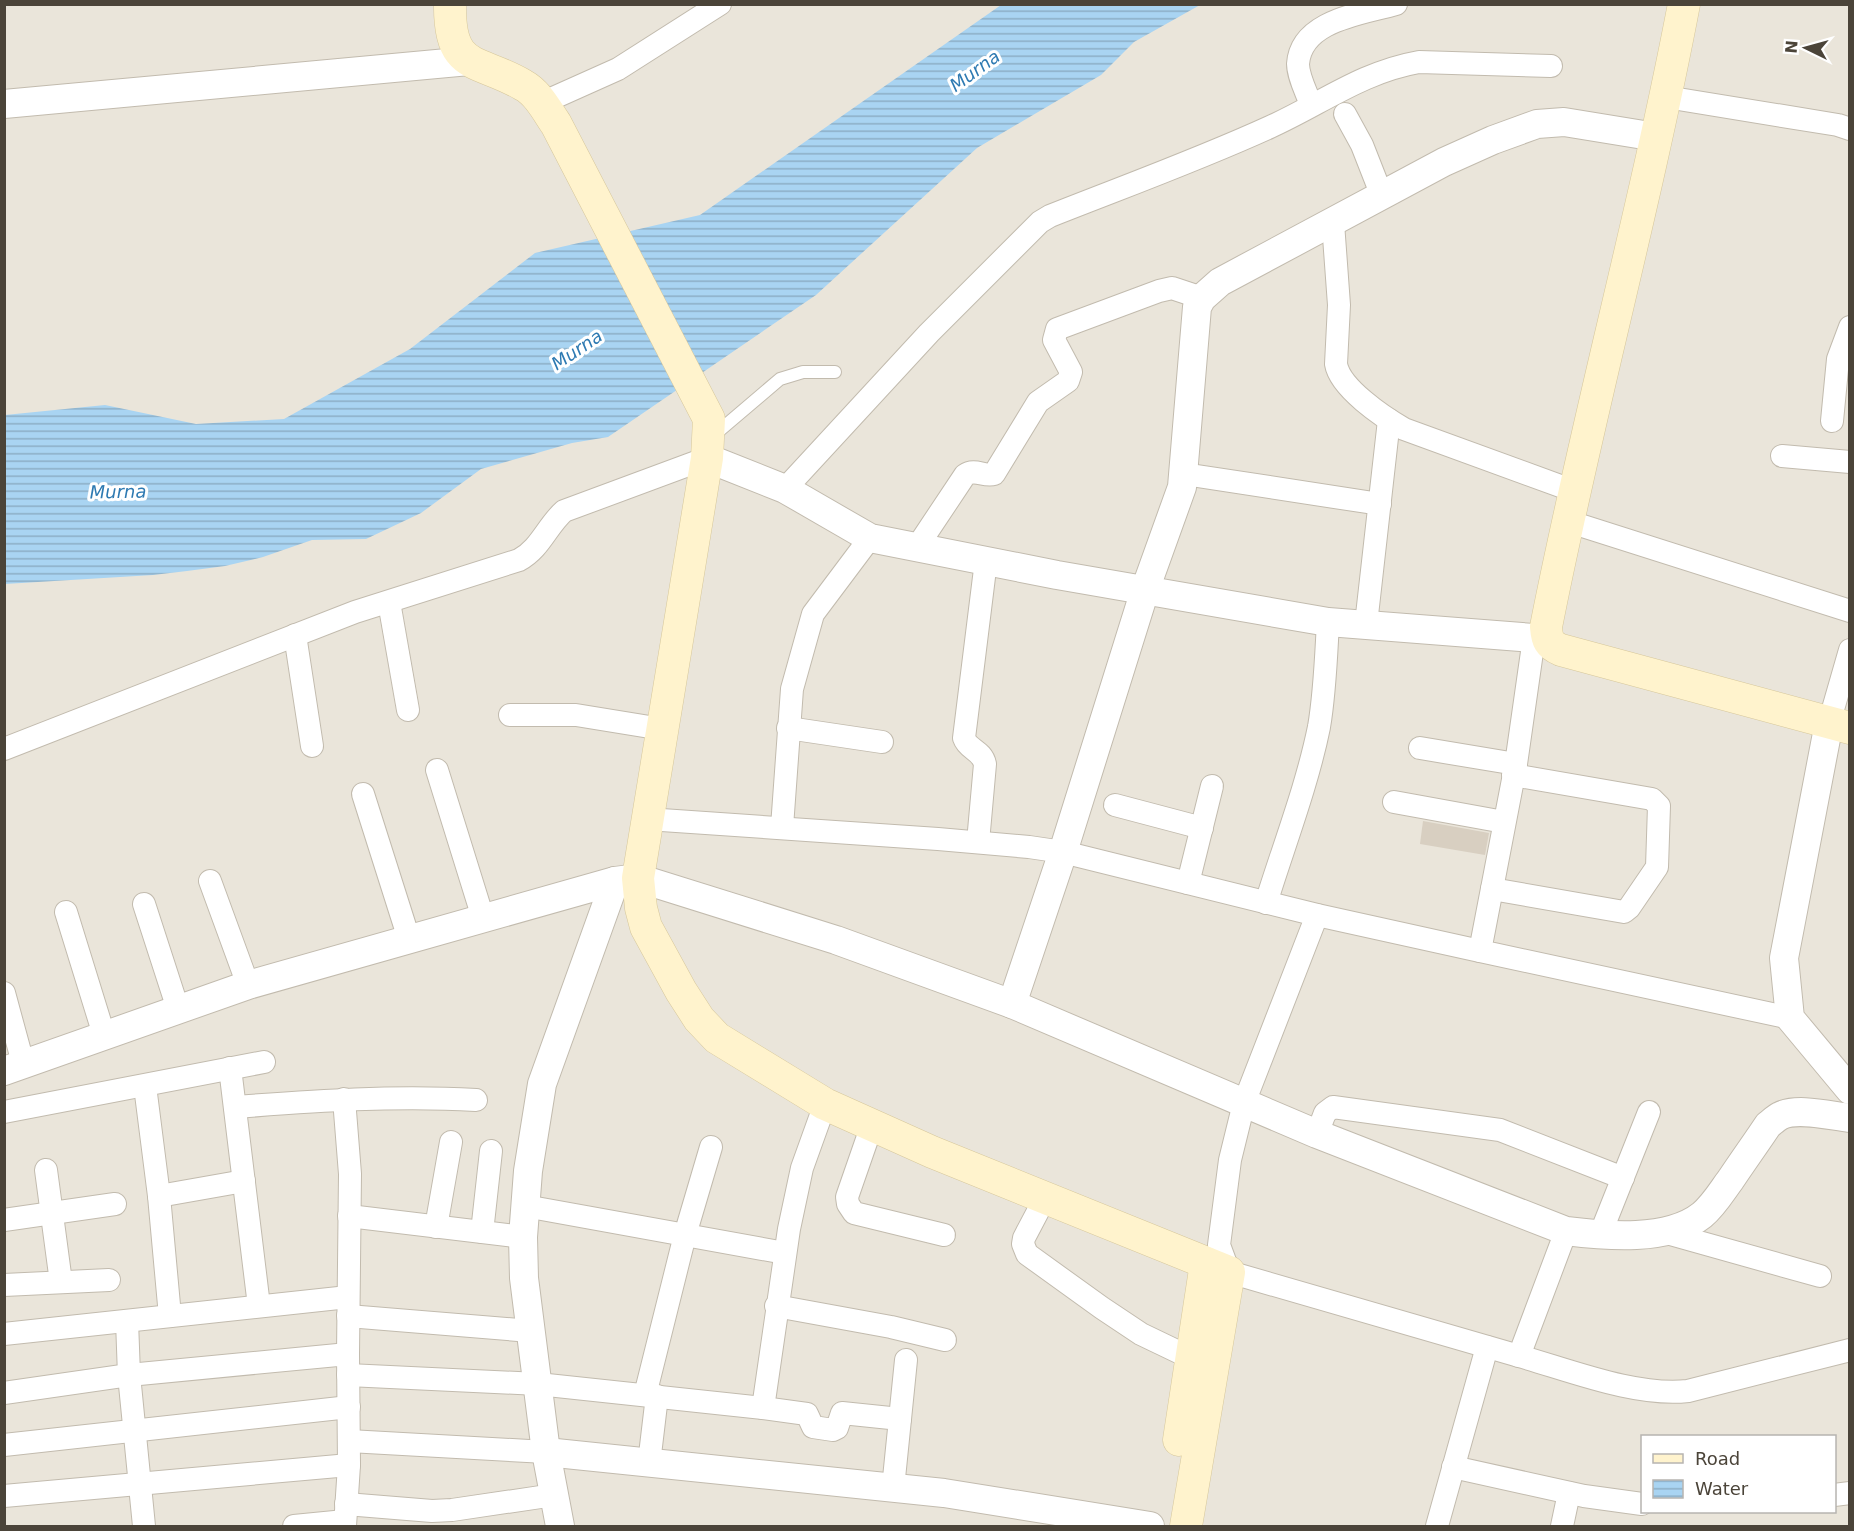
<svg xmlns="http://www.w3.org/2000/svg" width="1854" height="1531" font-family="'DejaVu Sans',sans-serif">
<style>
.residential{fill:#eae5da;fill-rule:evenodd}
.water{fill:url(#water-rules)}
.building{fill:#d8cfc1}
.lines{fill:none;stroke-linecap:round;stroke-linejoin:round}
.service-casing{stroke:#c2bbae;stroke-width:14}
.minor-casing{stroke:#c2bbae;stroke-width:24}
.tertiary-casing{stroke:#c2bbae;stroke-width:30}
.secondary-casing{stroke:#d6c79b;stroke-width:33}
.service{stroke:#fff;stroke-width:12}
.minor{stroke:#fff;stroke-width:22}
.tertiary{stroke:#fff;stroke-width:28}
.secondary{stroke:#fff3cd;stroke-width:32}
.labels{text-anchor:middle;stroke-width:6;stroke-linejoin:round;paint-order:stroke}
.water-label{font-size:18px;font-style:italic;fill:#2e7ab2;stroke:#fff}
</style>
<defs>
<pattern id="water-rules" width="6" height="5" patternUnits="userSpaceOnUse" patternTransform="scale(1.5)"><rect width="6" height="5" fill="#a9d4f2"/><path d="M0 2.5h6" fill="none" stroke="#8caec5"/></pattern>
</defs>
<rect width="100%" height="100%" fill="#f6f3ec"/>
<!-- residential -->
<path class="residential" d="M5,5h1844v1521h-1844zM1642,1436h192v76h-192z"/>
<!-- water -->
<polygon class="water" points="1001,5 1200,5 1134,42 1101,75 977,148 816,295 608,437 572,443 481,469 421,513 366,539 312,540 263,557 225,566 187,571 153,575 5,584 5,415 105,405 196,424 284,419 410,349 535,253 700,215"/>
<!-- building -->
<polygon class="building" points="1423,821 1489,833 1485,855 1420,844"/>
<g class="lines">
<defs>
<polyline id="service" points="713,436 780,379 803,372 835,372"/>
<g id="minor">
<polyline points="1666,97 1838,125 1850,129"/>
<polyline points="542,103 618,69 720,4"/>
<path d="M1311,105c-4,-12 -13,-28 -13,-41 3,-44 64,-50 98,-60"/>
<polyline points="1345,114 1362,145 1382,196"/>
<path d="M1333,223l6,82 -3,59c4,24 47,53 68,65l170,62"/>
<polyline points="1832,421 1838,359 1850,327"/>
<polyline points="1782,456 1850,462"/>
<polyline points="1184,474 1380,504"/>
<path d="M785,489l144,-156 111,-111 10,-6c73,-29 148,-56 220,-89 51,-23 92,-55 149,-65l132,4"/>
<polyline points="1567,521 1850,611"/>
<path d="M917,547l48,-72c10,-7 19,2 29,-1l44,-72 30,-21 3,-9 -17,-32 3,-11 102,-38 13,-3 30,10"/>
<polyline points="389,602 408,710"/>
<polyline points="1366,624 1389,420"/>
<polyline points="295,635 312,746"/>
<polyline points="1534,638 1516,764 1480,951 1790,1018"/>
<polyline points="510,715 576,715 662,729"/>
<polyline points="1829,723 1850,650"/>
<polyline points="788,728 882,742"/>
<polyline points="1420,748 1516,764"/>
<path d="M4,749l351,-137 164,-52c21,-11 28,-34 45,-49l143,-53"/>
<polyline points="437,770 483,918"/>
<polyline points="363,794 409,939"/>
<polyline points="1394,802 1504,822"/>
<polyline points="1115,805 1202,828"/>
<polyline points="647,819 938,839 1029,847 1063,852 1317,915 1480,951"/>
<polyline points="782,827 792,689 813,614 870,538"/>
<path d="M978,842l7,-78c-3,-14 -17,-14 -21,-26l22,-177"/>
<polyline points="210,881 248,985"/>
<polyline points="1188,883 1212,786"/>
<polyline points="1492,889 1624,912 1629,908 1657,867 1659,806 1652,799 1513,775"/>
<path d="M1266,903c18,-58 41,-117 53,-176 6,-35 7,-70 9,-105"/>
<polyline points="144,904 178,1009"/>
<polyline points="66,912 104,1035"/>
<polyline points="1317,915 1244,1103 1230,1160 1219,1245 1229,1272 1519,1356 1566,1231"/>
<polyline points="4,993 23,1063"/>
<polyline points="230,1068 259,1306"/>
<polyline points="145,1086 159,1196 170,1316"/>
<polyline points="344,1099 350,1174 348,1354"/>
<path d="M235,1107c80,-6 160,-12 241,-7"/>
<polyline points="4,1112 264,1062"/>
<polyline points="872,1125 847,1197 848,1204 854,1213 944,1235"/>
<polyline points="1317,1134 1325,1113 1333,1107 1500,1130 1623,1178"/>
<polyline points="46,1170 61,1282"/>
<polyline points="159,1196 244,1181"/>
<polyline points="1045,1198 1024,1238 1023,1244 1027,1254 1102,1308 1141,1334 1191,1358"/>
<polyline points="525,1206 785,1253"/>
<polyline points="349,1216 523,1237"/>
<polyline points="4,1220 115,1204"/>
<polyline points="436,1227 451,1142"/>
<polyline points="482,1232 491,1151"/>
<polyline points="1663,1232 1820,1276"/>
<polyline points="1600,1235 1649,1112"/>
<polyline points="4,1285 109,1280"/>
<polyline points="776,1306 891,1327 945,1340"/>
<polyline points="348,1316 531,1331"/>
<polyline points="127,1321 129,1375 144,1526"/>
<polyline points="4,1334 348,1297"/>
<path d="M1519,1356c50,14 117,41 169,35l162,-41"/>
<polyline points="348,1375 538,1384 763,1408 807,1414 813,1427 833,1430 837,1428 842,1413 900,1419"/>
<polyline points="4,1393 129,1375 348,1354 349,1465 345,1526"/>
<polyline points="645,1395 685,1235 711,1147"/>
<polyline points="763,1408 789,1229 802,1168 825,1104"/>
<polyline points="349,1441 546,1452"/>
<polyline points="4,1445 349,1407"/>
<polyline points="649,1463 657,1396"/>
<polyline points="1453,1467 1584,1496 1642,1504"/>
<polyline points="893,1488 906,1360"/>
<polyline points="1834,1495 1850,1493"/>
<polyline points="4,1496 349,1465"/>
<polyline points="346,1504 432,1511 452,1510 554,1495"/>
<polyline points="294,1526 345,1521"/>
<polyline points="1437,1526 1487,1347"/>
<polyline points="1562,1526 1569,1493"/>
</g>
<g id="tertiary">
<polyline points="4,104 469,61"/>
<polyline points="707,458 785,489 870,538 1057,575 1328,622 1547,639"/>
<polyline points="1829,723 1784,958 1790,1018 1850,1090"/>
<polyline points="1012,1004 1063,852 1145,590 1182,487 1197,307 1202,298 1220,282 1444,162 1493,140 1537,124 1564,122 1656,137"/>
<path d="M4,1071l244,-86 367,-104 23,-3 198,62 176,64 305,130 249,97c40,5 102,11 136,-16 12,-10 20,-24 29,-36 12,-18 25,-36 37,-54 4,-3 8,-7 12,-9 17,-9 51,0 70,2"/>
<polyline points="546,1452 944,1493 1150,1526"/>
<polyline points="560,1526 546,1452 524,1278 523,1237 528,1171 542,1084 615,881"/>
</g>
<g id="secondary">
<path d="M450,4c-1,68 27,54 73,81 15,8 24,26 33,39l153,295 -2,39 -69,420 3,30 5,19 35,64 18,28 18,19 108,66 107,48 297,120 -43,254"/>
<path d="M1684,4c-40,209 -97,414 -138,623 1,13 3,18 15,23l289,78"/>
<polyline points="1179,1440 1206,1263"/>
</g>
</defs>
<!-- service casing -->
<use href="#service" class="service-casing"/>
<!-- minor casing -->
<use href="#minor" class="minor-casing"/>
<!-- tertiary casing -->
<use href="#tertiary" class="tertiary-casing"/>
<!-- secondary casing -->
<use href="#secondary" class="secondary-casing"/>
<!-- service -->
<use href="#service" class="service"/>
<!-- minor -->
<use href="#minor" class="minor"/>
<!-- tertiary -->
<use href="#tertiary" class="tertiary"/>
<!-- secondary -->
<use href="#secondary" class="secondary"/>
</g>
<g class="labels">
<!-- water labels -->
<g class="water-label">
<text transform="translate(975 71) rotate(-36)" y="6">Murna</text>
<text transform="translate(577 350) rotate(-34)" y="6">Murna</text>
<text transform="translate(118 492) rotate(-1)" y="6">Murna</text>
</g>
</g>
<!-- border -->
<rect width="1854" height="1531" fill="none" stroke="#4b4439" stroke-width="12"/>
<!-- legend -->
<rect x="1641" y="1435" width="195" height="78" fill="#ffffff" stroke="#b7b4b0" stroke-width="1.5"/>
<rect x="1653" y="1454" width="30" height="9" fill="#fff3cd" stroke="#b7b4b0" stroke-width="1.5"/>
<text x="1695" y="1465" font-size="18" fill="#4b4439">Road</text>
<rect x="1653" y="1480" width="30" height="18" fill="url(#water-rules)" stroke="#b7b4b0" stroke-width="1.5"/>
<text x="1695" y="1495" font-size="18" fill="#4b4439">Water</text>
<!-- north arrow -->
<g transform="translate(1806 48) rotate(275)" stroke="#ffffff" stroke-width="4.5" paint-order="stroke">
<path d="M0-4.5L10 22L0 15L-10 22Z" fill="#4b4439"/>
<text y="-9" font-size="16" font-weight="bold" text-anchor="middle" fill="#4b4439">N</text>
</g>
</svg>
